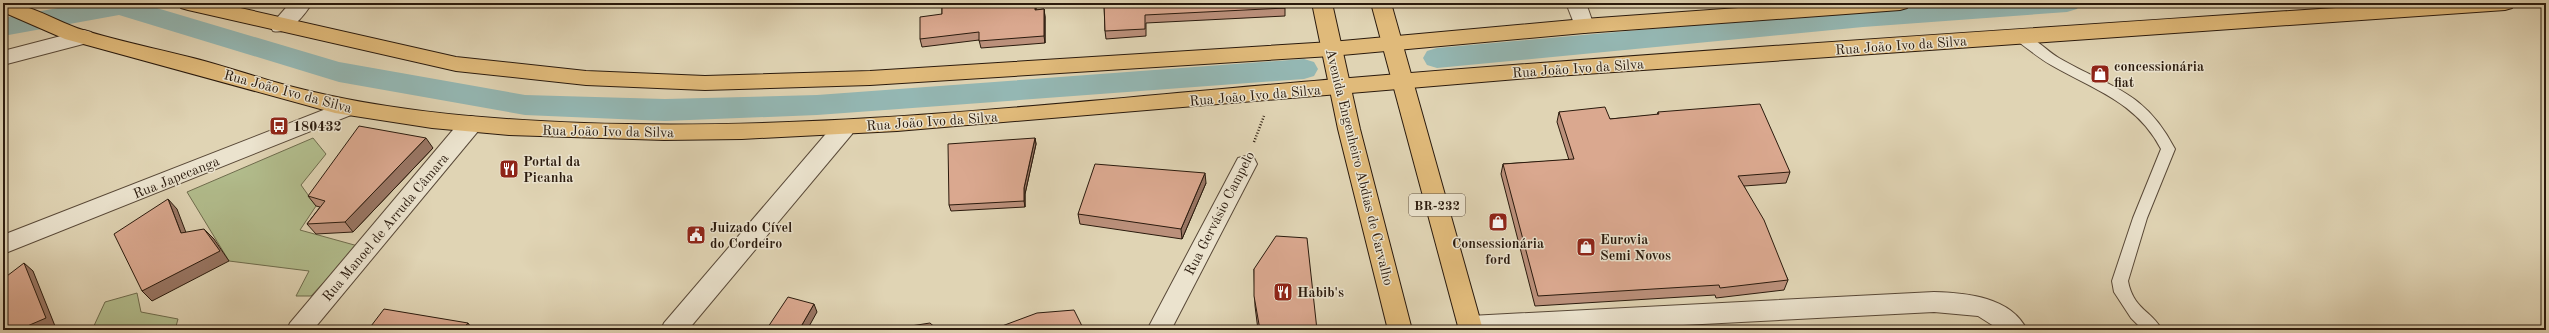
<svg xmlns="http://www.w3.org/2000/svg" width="2549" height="333" font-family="'Old Standard TT',serif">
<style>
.green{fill:#b2bd8d;stroke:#6e6c4d}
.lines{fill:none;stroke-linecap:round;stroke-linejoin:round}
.canal{fill:#94b7b3;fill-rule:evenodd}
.service-casing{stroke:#584837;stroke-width:2}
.minor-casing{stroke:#584837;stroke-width:2}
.tertiary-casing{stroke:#584837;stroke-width:2}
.primary-casing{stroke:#2a1a0d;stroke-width:2}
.trunk-casing{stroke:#2a1a0d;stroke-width:2}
.path{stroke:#2a1a0d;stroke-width:2.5;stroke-dasharray:1 2;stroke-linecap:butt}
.service{fill:#ebe3ce;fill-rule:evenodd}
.minor{fill:#ebe3ce;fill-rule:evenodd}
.tertiary{fill:#ebe3ce;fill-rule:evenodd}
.primary{fill:#e0ba7a;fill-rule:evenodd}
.trunk{fill:#e0ba7a;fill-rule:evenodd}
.wall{fill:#bb907b;stroke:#2a1a0d}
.shaded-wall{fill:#997664;stroke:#2a1a0d}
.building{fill:#daa88f;stroke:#2a1a0d}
.labels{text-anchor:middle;stroke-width:3;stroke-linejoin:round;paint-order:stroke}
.shield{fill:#ebe3ce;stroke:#645647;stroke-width:1}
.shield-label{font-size:13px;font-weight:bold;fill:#2a1a0d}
.street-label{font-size:14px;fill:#2a1a0d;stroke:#ebe3ce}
.poi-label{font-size:14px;font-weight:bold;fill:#2a1a0d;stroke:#ebe3ce;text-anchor:start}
</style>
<rect width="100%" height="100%" fill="#e0d4b4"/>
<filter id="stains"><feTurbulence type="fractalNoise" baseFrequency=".005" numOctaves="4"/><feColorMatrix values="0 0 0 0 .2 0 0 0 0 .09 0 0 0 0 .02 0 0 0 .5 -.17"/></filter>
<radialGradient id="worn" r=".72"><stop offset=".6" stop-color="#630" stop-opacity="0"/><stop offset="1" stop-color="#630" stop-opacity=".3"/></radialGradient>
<!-- green -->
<g class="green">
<polygon points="313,138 326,154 301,185 316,206 300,230 358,246 311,296 296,296 309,271 229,261 187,192"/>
<polygon points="137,293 141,312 178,319 175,330 92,330 105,302"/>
</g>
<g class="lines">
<!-- canal -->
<g class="canal">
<polygon points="85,3 140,3 339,62 525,95 665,99 817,95 1304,59 1314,62 1318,69 1314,76 1304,79 817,115 665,121 525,115 339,82 119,15 3,36 3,18"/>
<polygon points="1941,3 2080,3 2077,9 2067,12 1863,27 1437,68 1427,65 1423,58 1427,51 1437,48"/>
</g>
<defs>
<path id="service" d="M2021,33c14,4 26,18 38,25 52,30 86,33 116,91l-28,69 -19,63c5,28 24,30 34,49h-19l-12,-12 -17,-26 -2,-11 21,-63 28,-69c-24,-47 -67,-59 -110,-84 -12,-7 -23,-16 -35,-25l-1,-3z"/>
<g id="minor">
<polygon points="1566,3 1586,3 1594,26 1591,31 1584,33 1577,31"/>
<polygon points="1740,3 1760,3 1760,14 1757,19 1750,21 1743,19 1740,14"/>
<polygon points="349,100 356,103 360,108 356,113 3,254 3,235"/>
<polygon points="471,116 479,118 482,124 479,130 313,330 287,330 290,323 463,118"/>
<polygon points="844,120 852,122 855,128 852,134 688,330 661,330 664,323 836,122"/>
<polygon points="1246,156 1254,158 1257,164 1171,330 1147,330 1238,158"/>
<path d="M1934,292c33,1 77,5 93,38h-27l-22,-14 -44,-4 -348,18h-126l-2,-4 3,-7 9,-3z"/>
</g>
<g id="tertiary">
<path d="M290,3h22c-8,13 -23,32 -39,28l-3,-5z"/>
<polygon points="84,30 91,32 94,37 91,42 3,65 3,51"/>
</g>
<g id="primary">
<path d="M3,3c27,0 54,19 80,27 35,11 71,18 106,27 28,7 55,16 82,24 101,29 208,38 313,42 256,9 512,-25 766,-45 353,-29 706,-51 1058,-75h107l-3,5 -7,2 -963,67 -645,54 -155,8 -78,1 -155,-5 -77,-7 -97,-15 -270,-74 -62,-27z"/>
<polygon points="178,3 218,3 456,57 586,71 705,76 870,71 1331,42 1584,19 1807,3 1910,3 1907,8 1900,10 1584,33 1331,56 870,85 705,90 586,85 456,71 188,10 181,8"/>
</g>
<g id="trunk">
<polygon points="1312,3 1332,3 1360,129 1412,330 1388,330 1338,129"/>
<polygon points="1371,3 1391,3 1483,330 1459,330"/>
</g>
</defs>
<!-- service casing -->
<use href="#service" class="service-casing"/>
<!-- minor casing -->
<use href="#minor" class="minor-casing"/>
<!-- tertiary casing -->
<use href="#tertiary" class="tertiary-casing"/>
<!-- primary casing -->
<use href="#primary" class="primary-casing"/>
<!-- trunk casing -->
<use href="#trunk" class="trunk-casing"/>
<!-- path -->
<polyline class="path" points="1254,142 1264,116"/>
<!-- service -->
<use href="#service" class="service"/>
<!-- minor -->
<use href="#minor" class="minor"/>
<!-- tertiary -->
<use href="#tertiary" class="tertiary"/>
<!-- primary -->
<use href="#primary" class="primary"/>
<!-- trunk -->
<use href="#trunk" class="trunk"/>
</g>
<!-- wall -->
<g class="wall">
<polygon points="942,3 1036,3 1036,10 1044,9 1045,17 1045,43 981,48 979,40 922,47 920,39 942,14"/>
<polygon points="1104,3 1285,8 1285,16 1146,23 1146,36 1106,39 1105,31"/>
<polygon points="1559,112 1610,119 1657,115 1658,112 1790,172 1786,183 1744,186 1788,280 1784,290 1716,298 1715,295 1535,306 1501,174 1503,164 1569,160 1557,122"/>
<polygon points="1035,138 1036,144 1025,194 1025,207 951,211 949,205"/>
<polygon points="433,148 353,232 316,234 307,224 320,207 316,206 308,196"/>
<polygon points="1206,183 1182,239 1080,224 1078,214"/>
<polygon points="1254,269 1317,330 1258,330 1255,306"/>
</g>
<!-- shaded-wall -->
<g class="shaded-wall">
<polygon points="1035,3 1036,3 1036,18 1035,10"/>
<polygon points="1044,9 1045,17 1045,43 1044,36"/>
<polygon points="426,138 433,148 353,232 345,222"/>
<polygon points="1035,138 1036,144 1025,194 1025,207 1024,201 1024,188"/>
<polygon points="1205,173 1206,183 1182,239 1181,229"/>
<polygon points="168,199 177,209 190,243 181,233"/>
<polygon points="204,229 214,239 229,261 152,301 142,291"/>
<polygon points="24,263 33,271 55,326 45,330 18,330"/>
<polygon points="814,304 817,312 807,330 799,330"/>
<polygon points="468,323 473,330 462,330"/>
</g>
<!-- building -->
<g class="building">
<polygon points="942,3 1035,3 1035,10 1044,9 1044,36 979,41 979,32 920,39 920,17 942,14"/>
<polygon points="1104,3 1284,3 1285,8 1145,15 1145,29 1105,31"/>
<polygon points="1760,104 1790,172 1738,176 1764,220 1788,280 1720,288 1719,285 1538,296 1503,164 1574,159 1559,112 1605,107 1610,119 1659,114 1658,112"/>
<polygon points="359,126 426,138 345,222 307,224 325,201 308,196"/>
<polygon points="1035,138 1024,188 1024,201 949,205 948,144"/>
<polygon points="1095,164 1205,173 1181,229 1078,214"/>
<polygon points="168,199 181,233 204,229 220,251 142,291 114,234"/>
<polygon points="1276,236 1307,238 1317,330 1260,330 1254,296 1254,269"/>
<polygon points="24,263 46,318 18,330 3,330 3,279"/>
<polygon points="788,297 814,304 799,330 766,330"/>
<polygon points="384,309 468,323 462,330 368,330"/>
<polygon points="1074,310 1084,330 994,330 994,329 1037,313"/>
<polygon points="930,323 938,330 885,330"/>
</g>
<!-- icons -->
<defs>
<symbol id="shop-square" viewBox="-11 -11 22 22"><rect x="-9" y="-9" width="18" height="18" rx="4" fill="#8f2418" stroke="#ebe3ce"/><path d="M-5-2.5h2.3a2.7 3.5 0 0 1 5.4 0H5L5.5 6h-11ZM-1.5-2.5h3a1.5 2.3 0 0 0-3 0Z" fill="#fff"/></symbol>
<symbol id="bus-square" viewBox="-11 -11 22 22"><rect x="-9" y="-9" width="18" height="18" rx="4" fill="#8f2418" stroke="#ebe3ce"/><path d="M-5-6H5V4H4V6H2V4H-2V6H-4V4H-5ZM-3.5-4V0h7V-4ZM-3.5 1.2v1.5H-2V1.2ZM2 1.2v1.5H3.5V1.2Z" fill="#fff"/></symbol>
<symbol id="restaurant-square" viewBox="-11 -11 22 22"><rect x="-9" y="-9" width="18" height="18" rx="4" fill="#8f2418" stroke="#ebe3ce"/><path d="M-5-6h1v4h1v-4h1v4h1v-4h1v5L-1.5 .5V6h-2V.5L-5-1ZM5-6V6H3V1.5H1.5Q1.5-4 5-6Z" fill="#fff"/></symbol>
<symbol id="civic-square" viewBox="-11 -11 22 22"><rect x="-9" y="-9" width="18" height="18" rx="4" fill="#8f2418" stroke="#ebe3ce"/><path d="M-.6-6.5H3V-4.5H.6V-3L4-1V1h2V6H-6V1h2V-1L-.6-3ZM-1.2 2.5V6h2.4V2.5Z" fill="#fff"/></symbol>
</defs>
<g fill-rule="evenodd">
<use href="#shop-square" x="2089" y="63" width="22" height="22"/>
<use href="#bus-square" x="268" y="115" width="22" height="22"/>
<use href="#restaurant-square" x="498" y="158" width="22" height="22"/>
<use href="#shop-square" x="1487" y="211" width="22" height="22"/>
<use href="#civic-square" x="685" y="224" width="22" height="22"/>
<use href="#shop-square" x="1575" y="236" width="22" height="22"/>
<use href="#restaurant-square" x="1272" y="281" width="22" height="22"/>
</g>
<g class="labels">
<!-- shield labels -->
<rect class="shield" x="1409" y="194" width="56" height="22" rx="3"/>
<g class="shield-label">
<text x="1437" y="210">BR-232</text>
</g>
<!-- street labels -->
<g class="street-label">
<text transform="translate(1901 45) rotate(-4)" y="5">Rua João Ivo da Silva</text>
<text transform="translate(1578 68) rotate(-4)" y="5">Rua João Ivo da Silva</text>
<text transform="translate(288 91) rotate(15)" y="5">Rua João Ivo da Silva</text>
<text transform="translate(1255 95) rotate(-5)" y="5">Rua João Ivo da Silva</text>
<text transform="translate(932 121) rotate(-4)" y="5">Rua João Ivo da Silva</text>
<text transform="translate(608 131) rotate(1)" y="5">Rua João Ivo da Silva</text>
<text transform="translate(1360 167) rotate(76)" y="5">Avenida Engenheiro Abdias de Carvalho</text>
<text transform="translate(176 177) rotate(-22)" y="5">Rua Japecanga</text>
<text transform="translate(1219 213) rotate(-63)" y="5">Rua Gervásio Campelo</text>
<text transform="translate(385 227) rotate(-50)" y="5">Rua Manoel de Arruda Câmara</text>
</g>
<!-- poi labels -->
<g class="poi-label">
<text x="2114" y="71">concessionária<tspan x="2114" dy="16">fiat</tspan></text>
<text x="293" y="131">180432</text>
<text x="523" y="166">Portal da<tspan x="523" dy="16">Picanha</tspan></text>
<text x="710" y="232">Juizado Cível<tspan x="710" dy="16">do Cordeiro</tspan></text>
<text x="1600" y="244">Eurovia<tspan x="1600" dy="16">Semi Novos</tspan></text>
<text x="1498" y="248" text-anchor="middle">Consessionária<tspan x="1498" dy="16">ford</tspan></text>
<text x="1297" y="297">Habib's</text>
</g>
</g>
<!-- margin -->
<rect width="2549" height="333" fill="none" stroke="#e0d4b4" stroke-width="16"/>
<rect x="4" y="4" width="2541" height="325" fill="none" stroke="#2a1a0d" stroke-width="2"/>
<rect x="8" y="8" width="2533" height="317" fill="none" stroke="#2a1a0d"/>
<rect width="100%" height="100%" filter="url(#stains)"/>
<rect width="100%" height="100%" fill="url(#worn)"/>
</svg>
